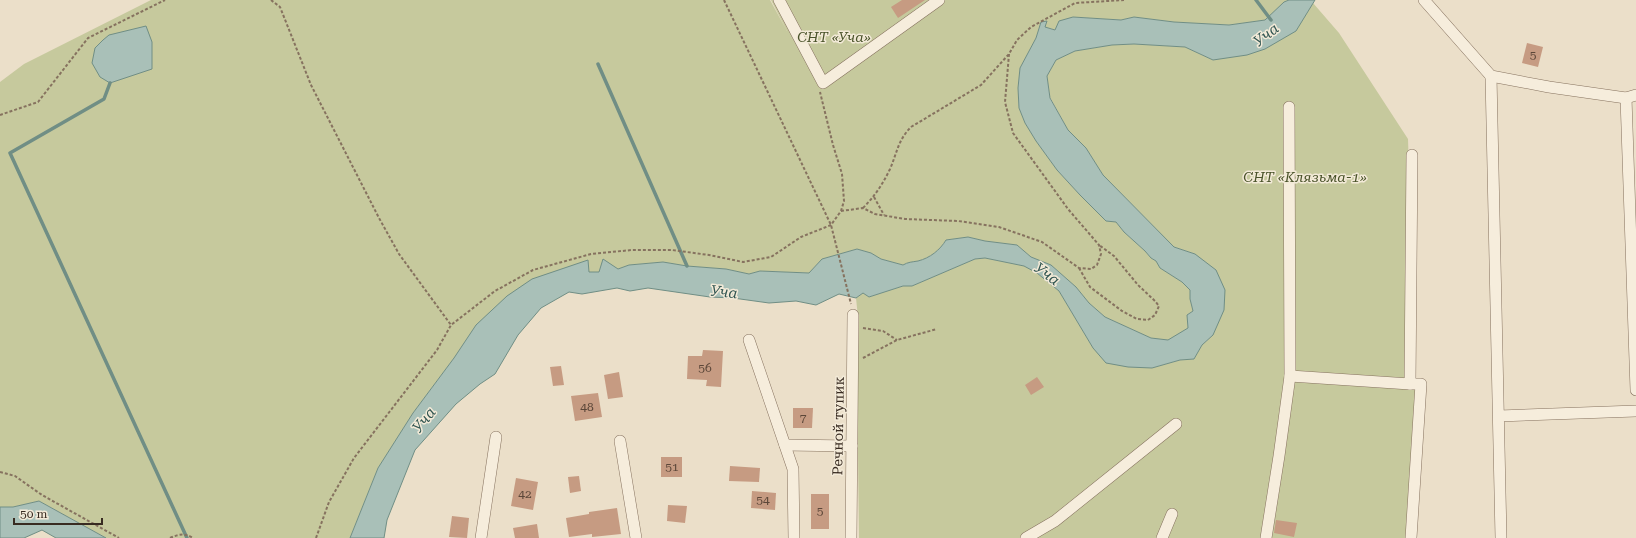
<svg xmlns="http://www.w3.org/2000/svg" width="1636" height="538" font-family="'Roboto Serif',serif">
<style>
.green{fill:#c6c99d}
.water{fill:#a9c0b8;stroke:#708e85}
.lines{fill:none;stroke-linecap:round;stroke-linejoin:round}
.stream{stroke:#708e85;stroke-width:3.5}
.building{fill:#c69b82}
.minor-casing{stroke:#86725f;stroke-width:12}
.path{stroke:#86725f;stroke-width:2;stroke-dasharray:3 2;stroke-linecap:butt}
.minor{stroke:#f6eddc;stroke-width:11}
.labels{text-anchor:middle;stroke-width:3;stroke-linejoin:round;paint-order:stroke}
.number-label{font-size:12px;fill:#5c4739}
.park-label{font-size:14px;font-style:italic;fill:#4a532a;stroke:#f3ead8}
.street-label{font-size:14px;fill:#382b21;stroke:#f3ead8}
.water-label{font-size:15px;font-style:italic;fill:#325652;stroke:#f3ead8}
</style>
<rect width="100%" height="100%" fill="#ebdfc9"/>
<!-- green -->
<g class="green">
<path d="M151,0h619l17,31 -16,-31h518l-5,2 -18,18 -37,5 -55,-3 -40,-5 -13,3 -48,-3 -17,13 -11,-3 1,-6 -5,1 -5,16 -16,30 -2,20 1,20 6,15 11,18 21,29 23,25 26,25 10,2 8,10 21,19 6,7 5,3 4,7 22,14 8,8v9l3,12 -6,4 1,13 -20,13 -17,-3 -46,-21 -16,-14 -13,-16 -25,-22 -20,-8 -14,-12 -32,-4 -17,-4 -22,3c-6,10 -16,18 -28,21 -6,1 -10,1 -15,4l-22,-6 -10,-6 -14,-4 -35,10 -13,14 -49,-2 -11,3 -23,-5 -39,-3 -24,-4 -34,3 -11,4 -15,-9 -4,12h-11v-12l-112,65 -22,33 -41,55 -35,55 -28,70h-244l-67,-37 -26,6h-13v-425l24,-18z"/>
<polygon points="1313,3 1339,33 1408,139 1416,393 1417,538 859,538 857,367 859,327 856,298 863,293 869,297 903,286 912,286 975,259 985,258 1025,266 1037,273 1059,291 1093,348 1152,368 1180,360 1194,359 1202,345 1213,335 1195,254 1174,247 1103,175 1086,148 1068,130 1050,97 1047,76 1056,60 1075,51 1112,45 1134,44 1185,47 1213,60 1307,13"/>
</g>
<!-- water -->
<g class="water">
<path d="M1289,0h26l-19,31 -31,18 -18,6 -34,5 -28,-13 -51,-3 -22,1 -37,6 -19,9 -9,16 3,22 18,32 18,18 17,27 71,72 21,7 21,16 9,20 -1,20 -11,25 -11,10 -8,14 -14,1 -28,8 -24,-1 -22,-4 -13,-15 -34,-57 -22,-18 -13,-7 -39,-8 -10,1 -63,27h-9l-34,11 -6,-4 -7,5 -17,-4 -23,11 -20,-4 -27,2 -36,-5 -23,-1 -62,-9 -18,3 -13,-3 -35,6 -13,-2 -28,16 -23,27 -23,39 -15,10 -24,20 -41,46 -28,70 -3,18h-34l28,-70 35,-55 41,-55 22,-33 31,-29 25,-17 56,-19 1,12h10l4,-13 15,10 11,-4 34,-3 24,4 39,3 23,5 11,-3 49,2 13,-14 35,-10 14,4 10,6 22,6c5,-3 9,-3 15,-4 12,-3 22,-11 28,-21l22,-3 17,4 32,4 14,12 20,8 25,22 13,16 16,14 46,21 17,2 20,-12 -1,-13 6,-4 -3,-12v-9l-8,-8 -22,-14 -4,-7 -5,-3 -6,-7 -21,-19 -8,-10 -10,-1 -26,-26 -23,-25 -21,-29 -11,-18 -6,-15 -1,-20 2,-20 16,-30 5,-16 6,-1 -2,6 10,3 4,-9 14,-4 48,3 13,-3 40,5 55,3 36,-5 19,-18z"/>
<polygon points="146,26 152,42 152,69 110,83 100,77 92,63 95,48 103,40 109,35"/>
<polygon points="39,501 106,538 56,538 42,530 24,538 0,538 0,507 13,507"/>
</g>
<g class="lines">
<!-- stream -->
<g class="stream">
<polyline points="1256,0 1271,20"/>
<polyline points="598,64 687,266"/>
<polyline points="110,83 104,99 10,153 187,538"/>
</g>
</g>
<!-- building -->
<g class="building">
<polygon points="902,0 925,0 898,18 891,7"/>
<polygon points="1527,43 1543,47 1538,67 1522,63"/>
<polygon points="703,350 723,351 721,387 706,386 707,380 687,379 688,356 702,356"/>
<polygon points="561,366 564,385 553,386 550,367"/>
<polygon points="619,372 623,397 608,399 604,375"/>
<polygon points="1037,377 1044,387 1031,395 1025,385"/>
<polygon points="598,393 602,417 575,421 571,396"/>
<polygon points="793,408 813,408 812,428 793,428"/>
<rect x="661" y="457" width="21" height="20"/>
<polygon points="730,466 760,468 759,482 729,481"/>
<polygon points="579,476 581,491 570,493 568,477"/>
<polygon points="516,478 538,482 533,510 511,506"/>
<polygon points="752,491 776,493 775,510 751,508"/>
<rect x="811" y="494" width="18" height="35"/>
<polygon points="668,505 687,506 685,523 667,521"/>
<polygon points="617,508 621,534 592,537 592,534 569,537 566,518 589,514 589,512"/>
<polygon points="452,516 469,518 467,538 449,537"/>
<polygon points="1276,520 1297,523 1294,537 1274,533"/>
<polygon points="537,524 539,538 515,538 513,528"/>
</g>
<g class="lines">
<defs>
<g id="minor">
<polyline points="779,0 823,83 939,0"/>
<polyline points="1424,0 1491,76 1549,87 1626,98 1636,95"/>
<polyline points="1491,76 1501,538"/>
<polyline points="1626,98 1636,390"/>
<polyline points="749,340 793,469 794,538"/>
<polyline points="1290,376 1410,384 1412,155"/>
<polyline points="1410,384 1421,384 1411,538"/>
<polyline points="1499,416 1636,411"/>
<polyline points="620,441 636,538"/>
<polyline points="785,445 852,446"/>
<polyline points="481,538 496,437"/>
<polyline points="851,538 853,315"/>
<polyline points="1026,538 1055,521 1176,424"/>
<polyline points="1162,538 1172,514"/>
<polyline points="1266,538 1279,456 1290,376 1289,107"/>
</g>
</defs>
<!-- minor casing -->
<use href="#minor" class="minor-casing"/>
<!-- path -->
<g class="path">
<polyline points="271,0 280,7 311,85 379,218 399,254 451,325"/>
<polyline points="724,0 831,225 851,304"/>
<polyline points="0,115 38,102 88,38 165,0"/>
<polyline points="874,197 884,215"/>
<path d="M863,208c11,-11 20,-24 27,-39 7,-16 8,-29 21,-42l70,-42 28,-31 8,-14 14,-13 44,-24 49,-3"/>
<polyline points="841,211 863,208 875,214 905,219 958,221 999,227 1042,242 1079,268 1091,269 1097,265 1101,254 1099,245 1068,209 1013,133 1005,102 1009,54"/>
<polyline points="1079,268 1090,287 1122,311 1137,319 1148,320 1155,315 1159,306 1155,301 1138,285 1114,256 1099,245"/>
<polyline points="863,328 883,331 897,340"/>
<polyline points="863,358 897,340 937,329"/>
<polyline points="0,472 15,476 42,495 119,538"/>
<path d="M170,538c9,-4 15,-5 23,0"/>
<polyline points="316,538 329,502 354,458 437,350 451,325 495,291 533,270 591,254 632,250 672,250 709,255 743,262 771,257 801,237 831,225 841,211 844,201 842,174 833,145 820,92"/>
</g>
<!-- minor -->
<use href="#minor" class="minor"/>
</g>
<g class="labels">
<!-- number labels -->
<g class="number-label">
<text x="1533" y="59">5</text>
<text x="705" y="372">56</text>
<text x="587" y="411">48</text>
<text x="803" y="422">7</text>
<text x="672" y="471">51</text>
<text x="525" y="498">42</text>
<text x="763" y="504">54</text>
<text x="820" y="515">5</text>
</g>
<!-- park labels -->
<g class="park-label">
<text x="834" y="42">СНТ «Уча»</text>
<text x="1305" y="182">СНТ «Клязьма-1»</text>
</g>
<!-- street labels -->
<g class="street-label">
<text transform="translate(838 426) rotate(-89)" y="5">Речной тупик</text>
</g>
<!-- water labels -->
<g class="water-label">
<text transform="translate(1266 35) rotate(-38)" y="5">Уча</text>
<text transform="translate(1047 274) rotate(36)" y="5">Уча</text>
<text transform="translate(724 292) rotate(6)" y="5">Уча</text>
<text transform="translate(424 420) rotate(-51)" y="5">Уча</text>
</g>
</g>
<!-- scale -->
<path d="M14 518v6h88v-6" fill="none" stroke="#382b21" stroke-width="2"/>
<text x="20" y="518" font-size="12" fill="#382b21" stroke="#f3ead8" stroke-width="3" paint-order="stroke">50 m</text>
</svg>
